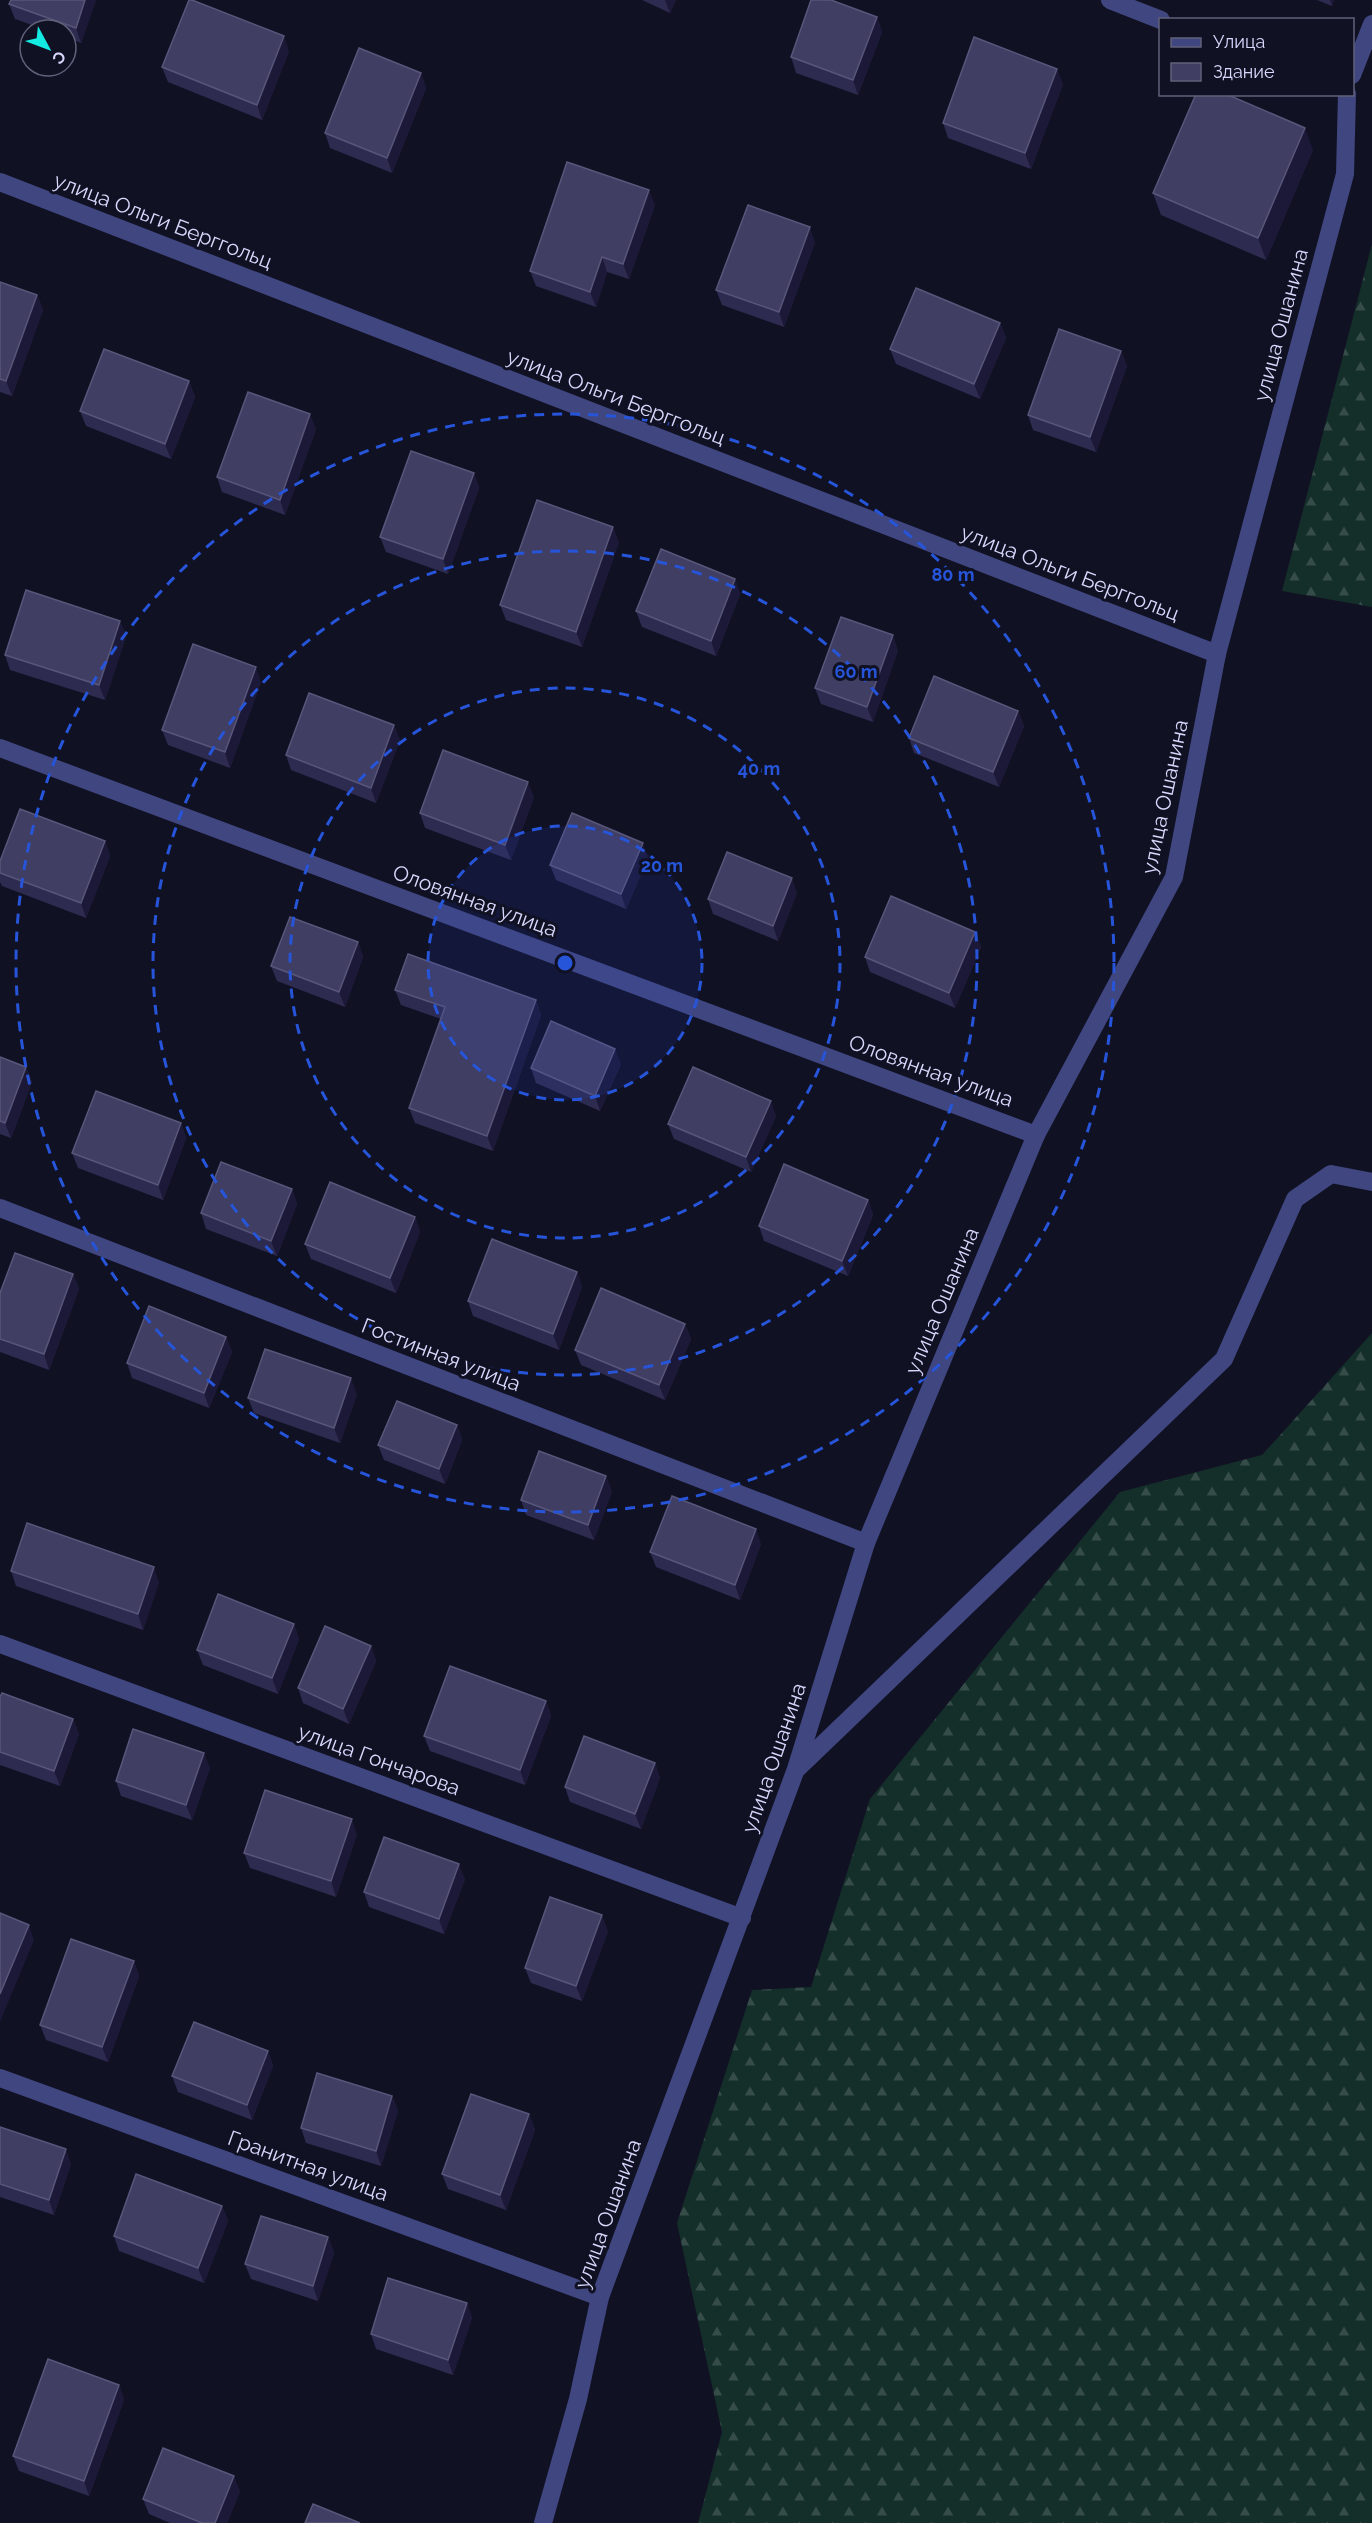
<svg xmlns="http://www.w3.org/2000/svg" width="1372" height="2523" font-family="Raleway,sans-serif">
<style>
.forest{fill:url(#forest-firs)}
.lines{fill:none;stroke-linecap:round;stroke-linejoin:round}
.minor{stroke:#40467f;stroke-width:18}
.wall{fill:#2e2b50}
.shaded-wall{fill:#1b1937}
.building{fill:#403e62;stroke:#58567a;stroke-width:1.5}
.ring{fill:none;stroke:#2655da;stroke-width:3;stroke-dasharray:10 8}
.labels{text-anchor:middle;stroke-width:6;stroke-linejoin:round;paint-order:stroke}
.street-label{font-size:21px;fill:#d7d8fc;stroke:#111124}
.centre{fill:#2655da;stroke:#111124;stroke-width:3}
.ring-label{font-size:18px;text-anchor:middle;font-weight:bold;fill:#2655da;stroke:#111124;stroke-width:6;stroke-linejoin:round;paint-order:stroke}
</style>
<defs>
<pattern id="forest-firs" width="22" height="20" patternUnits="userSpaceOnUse" patternTransform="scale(1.5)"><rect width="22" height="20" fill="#142e29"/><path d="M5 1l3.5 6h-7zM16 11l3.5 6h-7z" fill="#354c49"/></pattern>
</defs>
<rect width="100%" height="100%" fill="#111124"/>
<!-- forest -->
<g class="forest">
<polygon points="1372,244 1372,607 1282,591"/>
<polygon points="1372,1333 1372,2523 698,2523 722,2432 677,2223 752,1990 811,1987 870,1799 1120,1492 1262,1455"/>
</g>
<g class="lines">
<!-- minor -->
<g class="minor">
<polyline points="1110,0 1161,20"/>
<polyline points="1352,75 1372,24"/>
<polyline points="0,182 1217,654"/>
<polyline points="0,748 1036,1135"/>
<polyline points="0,1208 866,1543"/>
<polyline points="0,1644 742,1918"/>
<polyline points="798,1768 1224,1359 1295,1199 1331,1174 1372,1182"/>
<polyline points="0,2078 600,2297"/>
<polyline points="543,2523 578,2399 600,2297 796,1769 866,1543 1036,1135 1174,877 1217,654 1345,174 1347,94"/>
</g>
</g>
<!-- wall -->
<g class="wall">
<polygon points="11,0 96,0 81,43 66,37 66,30 46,30 15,19 9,4"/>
<polygon points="642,0 676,0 670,13"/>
<polygon points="1317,0 1334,0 1332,6"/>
<polygon points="877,17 882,32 858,95 796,73 791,57"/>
<polygon points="289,51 262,120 168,82 162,67"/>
<polygon points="421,73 426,88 392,173 330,148 325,133"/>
<polygon points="1063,84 1031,169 948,138 943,123"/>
<polygon points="1313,150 1266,260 1161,215 1153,193"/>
<polygon points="655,205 629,279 607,272 596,307 536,286 530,271"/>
<polygon points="815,242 784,327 722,305 716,290"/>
<polygon points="0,282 37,295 43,310 12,396 0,392"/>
<polygon points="1000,323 1006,338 980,399 896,364 890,349"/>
<polygon points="1121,351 1127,366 1096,452 1033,430 1028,415"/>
<polygon points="189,381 195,397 171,459 86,426 80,411"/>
<polygon points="316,429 285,515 222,492 217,477"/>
<polygon points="474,473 479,488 448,574 386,552 380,537"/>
<polygon points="619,542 582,647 506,620 500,605"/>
<polygon points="735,579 740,594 716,656 642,627 636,611"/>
<polygon points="120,621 126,636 105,700 10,670 5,655"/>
<polygon points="898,650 873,722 821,704 815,688"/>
<polygon points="261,682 230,768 168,745 162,730"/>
<polygon points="1018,711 1024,726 999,787 914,753 909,738"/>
<polygon points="394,725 400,740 376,803 291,770 286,755"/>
<polygon points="534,797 511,860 425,828 420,813"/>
<polygon points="105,841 110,856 86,918 2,886 0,882 0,861"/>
<polygon points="648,858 626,909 556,880 550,865"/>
<polygon points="797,893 778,941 713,914 708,899"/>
<polygon points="975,932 981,947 955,1008 870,972 865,957"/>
<polygon points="358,942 363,957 345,1007 277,981 271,966"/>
<polygon points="395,990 536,1000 541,1015 493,1151 415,1123 409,1108 441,1019 401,1005"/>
<polygon points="0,1057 26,1067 32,1082 11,1138 0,1134"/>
<polygon points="621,1064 600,1111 536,1083 531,1068"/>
<polygon points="776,1116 751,1172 674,1139 668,1124"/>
<polygon points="181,1123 186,1138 163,1200 78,1168 72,1153"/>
<polygon points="292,1189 297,1204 277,1256 206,1229 201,1213"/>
<polygon points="868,1200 873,1215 848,1276 764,1241 759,1226"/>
<polygon points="415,1217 420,1232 396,1293 311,1259 305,1244"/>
<polygon points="577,1272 582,1287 559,1350 473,1316 468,1301"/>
<polygon points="73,1274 79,1289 49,1370 0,1352 0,1293"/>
<polygon points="685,1324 691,1339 665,1400 581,1365 575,1350"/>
<polygon points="226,1337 232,1352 209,1408 132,1378 127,1363"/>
<polygon points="357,1394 340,1443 254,1413 248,1398"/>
<polygon points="457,1425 462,1440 445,1484 384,1460 378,1445"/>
<polygon points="612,1491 594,1540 526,1515 521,1500"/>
<polygon points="761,1544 740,1600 656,1567 650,1552"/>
<polygon points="11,1571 159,1582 143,1630 16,1586"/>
<polygon points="294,1624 299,1639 278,1694 203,1665 197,1650"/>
<polygon points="371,1646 376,1661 349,1724 303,1703 298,1688"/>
<polygon points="0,1697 73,1719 79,1734 60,1786 0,1765"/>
<polygon points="546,1701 551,1716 525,1785 430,1751 424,1736"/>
<polygon points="655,1763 660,1778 641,1829 570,1802 565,1787"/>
<polygon points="210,1768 192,1820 121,1796 116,1781"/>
<polygon points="357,1834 336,1897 250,1868 244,1853"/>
<polygon points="465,1879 444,1934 369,1907 364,1892"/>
<polygon points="608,1931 582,2001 531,1983 525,1968"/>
<polygon points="134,1961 139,1976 108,2062 46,2040 40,2025"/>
<polygon points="268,2051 273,2066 252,2120 178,2092 172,2076"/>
<polygon points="392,2096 398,2111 381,2166 306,2143 301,2128"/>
<polygon points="529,2114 535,2130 506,2210 448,2189 442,2174"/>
<polygon points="0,2127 71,2164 54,2215 0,2197"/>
<polygon points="222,2206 228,2221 204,2283 119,2251 114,2236"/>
<polygon points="328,2237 334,2253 318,2301 251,2279 245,2264"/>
<polygon points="467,2303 472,2318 453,2375 376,2349 371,2334"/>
<polygon points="119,2385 124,2400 89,2496 19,2471 13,2456"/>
<polygon points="240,2491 227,2523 170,2523 149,2514 143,2499"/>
</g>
<!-- shaded-wall -->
<g class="shaded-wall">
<polygon points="85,0 96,0 81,43 76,28"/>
<polygon points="665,0 676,0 670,13"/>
<polygon points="1330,0 1334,0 1332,6"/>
<polygon points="877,17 882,32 858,95 853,80"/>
<polygon points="284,36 289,51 262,120 257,105"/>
<polygon points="1057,69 1063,84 1031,169 1025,153"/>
<polygon points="421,73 426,88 392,173 387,158"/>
<polygon points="1305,128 1313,150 1266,260 1258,238"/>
<polygon points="649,190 655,205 629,279 623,264"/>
<polygon points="810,227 815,242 784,327 779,312"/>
<polygon points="602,257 607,272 596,307 590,292"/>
<polygon points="37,295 43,310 12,396 6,381"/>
<polygon points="1000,323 1006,338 980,399 974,384"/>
<polygon points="1121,351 1127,366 1096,452 1090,437"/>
<polygon points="189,381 195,397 171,459 165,444"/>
<polygon points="310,414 316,429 285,515 280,500"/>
<polygon points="474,473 479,488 448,574 443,559"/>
<polygon points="613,527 619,542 582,647 576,632"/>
<polygon points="735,579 740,594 716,656 711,641"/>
<polygon points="120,621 126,636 105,700 99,685"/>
<polygon points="893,635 898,650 873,722 867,707"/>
<polygon points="256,667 261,682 230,768 225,752"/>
<polygon points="1018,711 1024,726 999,787 993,772"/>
<polygon points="394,725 400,740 376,803 371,788"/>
<polygon points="528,782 534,797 511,860 505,845"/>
<polygon points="105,841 110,856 86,918 81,903"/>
<polygon points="643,843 648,858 626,909 621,894"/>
<polygon points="792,878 797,893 778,941 773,926"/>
<polygon points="975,932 981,947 955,1008 949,993"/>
<polygon points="358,942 363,957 345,1007 339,992"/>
<polygon points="536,1000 541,1015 493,1151 487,1136"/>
<polygon points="615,1049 621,1064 600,1111 595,1096"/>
<polygon points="26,1067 32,1082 11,1138 5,1123"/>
<polygon points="771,1101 776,1116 751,1172 746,1157"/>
<polygon points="181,1123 186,1138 163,1200 158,1185"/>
<polygon points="292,1189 297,1204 277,1256 271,1241"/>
<polygon points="868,1200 873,1215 848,1276 842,1261"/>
<polygon points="415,1217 420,1232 396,1293 390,1278"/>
<polygon points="577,1272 582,1287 559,1350 553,1334"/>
<polygon points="73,1274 79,1289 49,1370 44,1354"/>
<polygon points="685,1324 691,1339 665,1400 659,1385"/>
<polygon points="226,1337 232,1352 209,1408 204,1393"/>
<polygon points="351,1378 357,1394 340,1443 334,1428"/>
<polygon points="457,1425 462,1440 445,1484 439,1469"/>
<polygon points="606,1476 612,1491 594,1540 588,1525"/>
<polygon points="756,1529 761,1544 740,1600 735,1585"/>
<polygon points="154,1567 159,1582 143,1630 138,1614"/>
<polygon points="294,1624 299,1639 278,1694 272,1678"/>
<polygon points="371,1646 376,1661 349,1724 343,1709"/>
<polygon points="546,1701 551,1716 525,1785 520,1770"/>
<polygon points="73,1719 79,1734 60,1786 54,1771"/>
<polygon points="204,1753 210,1768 192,1820 186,1805"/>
<polygon points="655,1763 660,1778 641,1829 635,1814"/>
<polygon points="352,1819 357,1834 336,1897 331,1881"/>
<polygon points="459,1864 465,1879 444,1934 439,1919"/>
<polygon points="602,1915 608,1931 582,2001 576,1986"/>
<polygon points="29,1925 34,1940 0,2022 0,1994"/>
<polygon points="134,1961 139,1976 108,2062 102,2047"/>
<polygon points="268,2051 273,2066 252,2120 247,2105"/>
<polygon points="392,2096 398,2111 381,2166 376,2151"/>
<polygon points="529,2114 535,2130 506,2210 500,2195"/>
<polygon points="66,2149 71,2164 54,2215 49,2200"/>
<polygon points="222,2206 228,2221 204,2283 198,2268"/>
<polygon points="328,2237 334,2253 318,2301 313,2286"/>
<polygon points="467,2303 472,2318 453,2375 448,2360"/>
<polygon points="119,2385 124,2400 89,2496 84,2481"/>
<polygon points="234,2476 240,2491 227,2523 215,2523"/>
</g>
<!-- building -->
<g class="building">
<polygon points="11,0 85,0 76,28 9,4"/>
<polygon points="189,0 192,0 284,36 257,105 162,67"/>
<polygon points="811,0 831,0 877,17 853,80 791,57"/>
<polygon points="974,37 1057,69 1025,153 943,123"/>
<polygon points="359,48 421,73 387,158 325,133"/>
<polygon points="1196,94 1226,94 1305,128 1258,238 1153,193"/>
<polygon points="567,162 649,190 623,264 602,257 590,292 530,271"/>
<polygon points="748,205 810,227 779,312 716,290"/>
<polygon points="0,282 37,295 6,381 0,379"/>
<polygon points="916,288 1000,323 974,384 890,349"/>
<polygon points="1059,329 1121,351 1090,437 1028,415"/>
<polygon points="104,349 189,381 165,444 80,411"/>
<polygon points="248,392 310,414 280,500 217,477"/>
<polygon points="411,451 474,473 443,559 380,537"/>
<polygon points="537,500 613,527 576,632 500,605"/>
<polygon points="661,549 735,579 711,641 636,611"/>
<polygon points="26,590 120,621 99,685 5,655"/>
<polygon points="841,617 893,635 867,707 815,688"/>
<polygon points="193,644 256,667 225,752 162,730"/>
<polygon points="934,676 1018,711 993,772 909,738"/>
<polygon points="309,693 394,725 371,788 286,755"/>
<polygon points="443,750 528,782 505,845 420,813"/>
<polygon points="20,809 105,841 81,903 0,873 0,861"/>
<polygon points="572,813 643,843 621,894 550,865"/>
<polygon points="727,852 792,878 773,926 708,899"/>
<polygon points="891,896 975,932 949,993 865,957"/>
<polygon points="290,917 358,942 339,992 271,966"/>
<polygon points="408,954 536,1000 487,1136 409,1108 445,1007 395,990"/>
<polygon points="551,1021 615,1049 595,1096 531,1068"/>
<polygon points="0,1057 26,1067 5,1123 0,1121"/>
<polygon points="693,1067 771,1101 746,1157 668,1124"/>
<polygon points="96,1091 181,1123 158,1185 72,1153"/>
<polygon points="221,1162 292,1189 271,1241 201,1213"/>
<polygon points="784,1164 868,1200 842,1261 759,1226"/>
<polygon points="330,1182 415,1217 390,1278 305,1244"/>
<polygon points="492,1239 577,1272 553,1334 468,1301"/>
<polygon points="15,1253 73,1274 44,1354 0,1339 0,1293"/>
<polygon points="601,1288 685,1324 659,1385 575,1350"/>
<polygon points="149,1306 226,1337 204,1393 127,1363"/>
<polygon points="265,1349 351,1378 334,1428 248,1398"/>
<polygon points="397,1401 457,1425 439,1469 378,1445"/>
<polygon points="539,1451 606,1476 588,1525 521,1500"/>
<polygon points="672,1496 756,1529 735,1585 650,1552"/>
<polygon points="27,1523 154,1567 138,1614 11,1571"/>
<polygon points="218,1594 294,1624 272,1678 197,1650"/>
<polygon points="325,1626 371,1646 343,1709 298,1688"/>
<polygon points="450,1666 546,1701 520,1770 424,1736"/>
<polygon points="2,1693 73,1719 54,1771 0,1752 0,1697"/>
<polygon points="133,1729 204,1753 186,1805 116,1781"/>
<polygon points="584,1736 655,1763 635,1814 565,1787"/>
<polygon points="265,1790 352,1819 331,1881 244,1853"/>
<polygon points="384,1837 459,1864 439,1919 364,1892"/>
<polygon points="550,1897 602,1915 576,1986 525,1968"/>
<polygon points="0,1913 29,1925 0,1994"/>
<polygon points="71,1939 134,1961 102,2047 40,2025"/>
<polygon points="194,2022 268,2051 247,2105 172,2076"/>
<polygon points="317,2073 392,2096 376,2151 301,2128"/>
<polygon points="471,2094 529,2114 500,2195 442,2174"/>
<polygon points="0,2127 66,2149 49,2200 0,2184"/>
<polygon points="136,2174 222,2206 198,2268 114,2236"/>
<polygon points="261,2216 328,2237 313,2286 245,2264"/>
<polygon points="388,2278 467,2303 448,2360 371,2334"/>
<polygon points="48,2359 119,2385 84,2481 13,2456"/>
<polygon points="163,2448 234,2476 215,2523 202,2523 143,2499"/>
<polygon points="313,2504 360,2523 305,2523"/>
</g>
<!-- distance rings -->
<circle cx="565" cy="963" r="137" fill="#2655da" fill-opacity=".12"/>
<g class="ring">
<circle cx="565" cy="963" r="137"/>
<circle cx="565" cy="963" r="275"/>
<circle cx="565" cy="963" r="412"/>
<circle cx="565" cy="963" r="549"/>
</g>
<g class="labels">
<!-- street labels -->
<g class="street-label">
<text transform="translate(163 221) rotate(21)" y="7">улица Ольги Берггольц</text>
<text transform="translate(1281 325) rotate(-75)" y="7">улица Ошанина</text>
<text transform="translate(616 397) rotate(21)" y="7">улица Ольги Берггольц</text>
<text transform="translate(1070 573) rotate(21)" y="7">улица Ольги Берггольц</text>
<text transform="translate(1165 797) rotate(-78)" y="7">улица Ошанина</text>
<text transform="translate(475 901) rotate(20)" y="7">Оловянная улица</text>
<text transform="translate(931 1071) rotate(20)" y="7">Оловянная улица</text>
<text transform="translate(942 1301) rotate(-67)" y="7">улица Ошанина</text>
<text transform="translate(441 1355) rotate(21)" y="7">Гостинная улица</text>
<text transform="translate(774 1758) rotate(-71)" y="7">улица Ошанина</text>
<text transform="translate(379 1760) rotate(20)" y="7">улица Гончарова</text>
<text transform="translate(308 2166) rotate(20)" y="7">Гранитная улица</text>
<text transform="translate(608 2214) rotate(-70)" y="7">улица Ошанина</text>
</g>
</g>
<circle cx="565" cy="963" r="9" class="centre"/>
<g class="ring-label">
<text x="953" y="581">80 m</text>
<text x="856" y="678">60 m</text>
<text x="759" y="775">40 m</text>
<text x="662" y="872">20 m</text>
</g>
<!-- legend -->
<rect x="1159" y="18" width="195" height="78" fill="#111124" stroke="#60617a" stroke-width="1.5"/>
<rect x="1171" y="38" width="30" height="9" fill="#40467f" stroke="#60617a" stroke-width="1.5"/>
<text x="1213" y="48" font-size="18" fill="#d7d8fc">Улица</text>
<rect x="1171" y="63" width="30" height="18" fill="#403e62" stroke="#60617a" stroke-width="1.5"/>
<text x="1213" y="78" font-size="18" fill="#d7d8fc">Здание</text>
<!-- north arrow -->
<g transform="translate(48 48) rotate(131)"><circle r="28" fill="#111124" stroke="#60617a" stroke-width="1.5"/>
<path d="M0-4.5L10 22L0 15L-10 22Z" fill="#14ebe2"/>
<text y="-9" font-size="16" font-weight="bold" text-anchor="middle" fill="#d7d8fc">С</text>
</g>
</svg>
